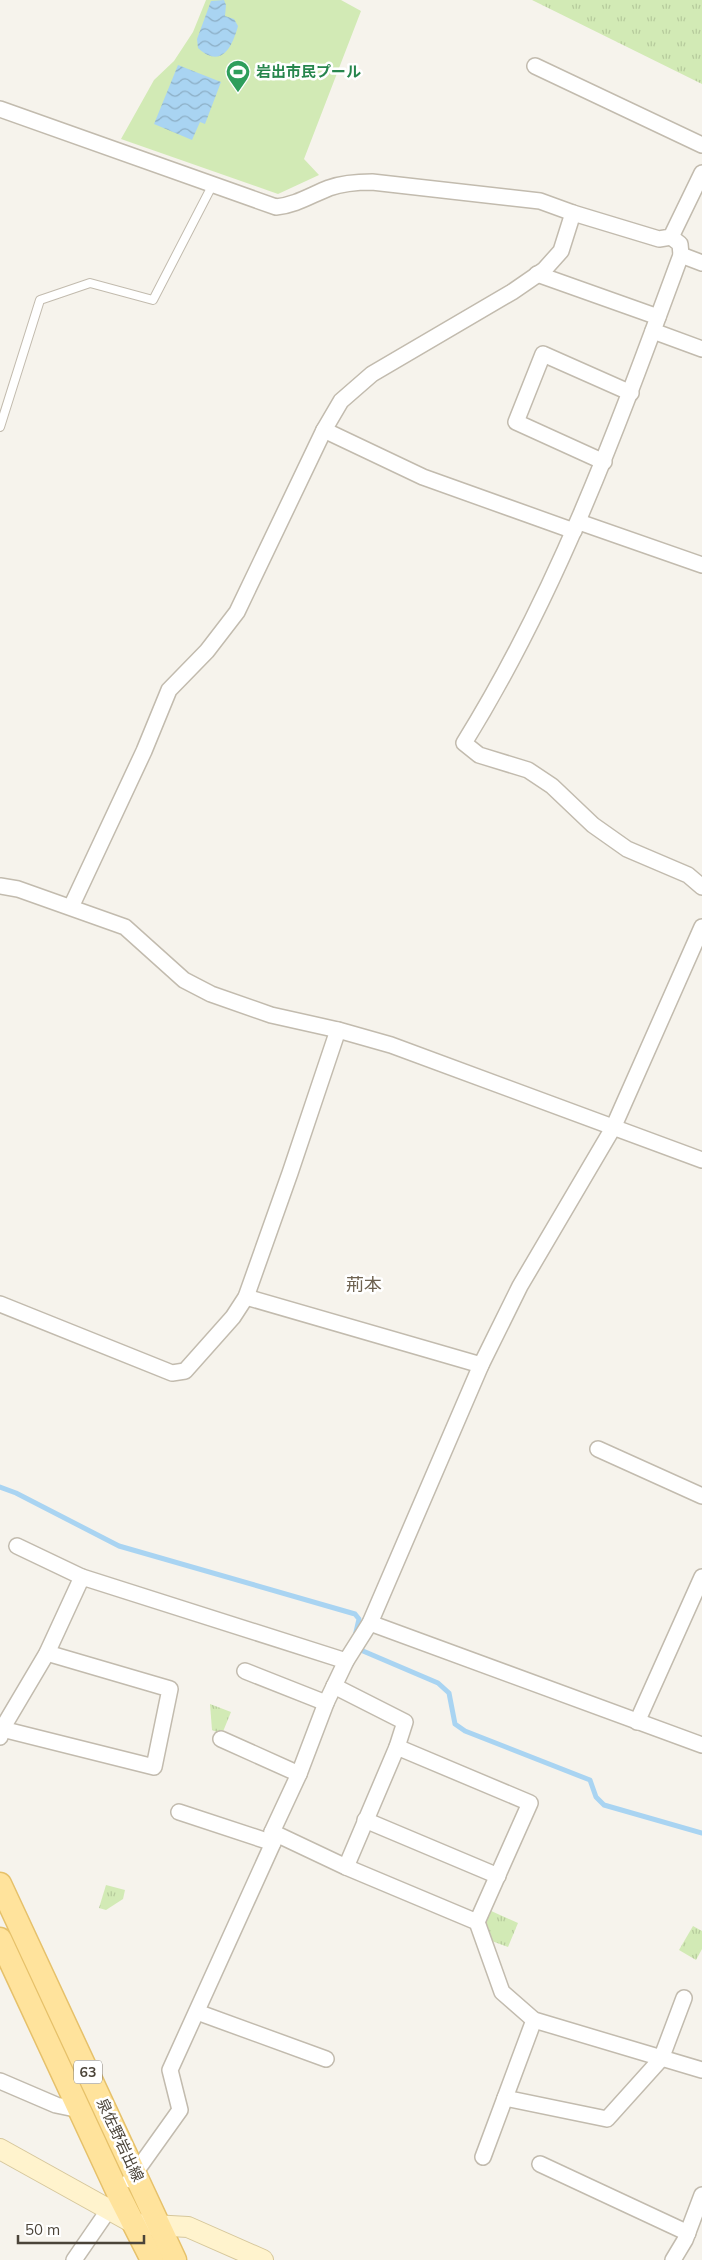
<svg xmlns="http://www.w3.org/2000/svg" width="702" height="2260" font-family="Mulish,'Noto Sans JP',sans-serif">
<style>
.grass{fill:#d2eab5}
.park{fill:url(#park-tufts)}
.water{fill:url(#water-waves)}
.lines{fill:none;stroke-linecap:round;stroke-linejoin:round}
.stream{stroke:#a9d4f2;stroke-width:5}
.lane-casing{stroke:#c2bbae;stroke-width:10}
.street-casing{stroke:#c2bbae;stroke-width:18}
.secondary-casing{stroke:#d6c79b;stroke-width:22}
.primary-casing{stroke:#e6c16a;stroke-width:25}
.lane{stroke:#fff;stroke-width:8}
.street{stroke:#fff;stroke-width:15}
.secondary{stroke:#fff3cd;stroke-width:20}
.primary{stroke:#ffe39c;stroke-width:22}
.labels{text-anchor:middle;stroke-width:5;stroke-linejoin:round;paint-order:stroke}
.shield{fill:#fff;stroke:#817c74;stroke-width:1}
.shield-label{font-size:14px;font-weight:bold;fill:#4b4439}
.leisure-label{font-size:15px;font-weight:bold;fill:#27864d;stroke:#fff;text-anchor:start}
.street-label{font-size:15px;fill:#4b4439;stroke:#fff}
.quarter-label{font-size:18px;fill:#6e6250;stroke:#fff}
</style>
<defs>
<pattern id="park-tufts" width="24" height="20" patternUnits="userSpaceOnUse" patternTransform="scale(1.25)"><rect width="24" height="20" fill="#d2eab5"/><path d="M3 7l-1-3M5 7V3M7 7l1-3M15 17l-1-3M17 17v-4M19 17l1-3" fill="none" stroke="#b6ca9c"/></pattern>
<pattern id="water-waves" width="16" height="10" patternUnits="userSpaceOnUse" patternTransform="scale(1.25)"><rect width="16" height="10" fill="#a9d4f2"/><path d="M0 5q4-4 8 0t8 0" fill="none" stroke="#8caec5"/></pattern>
</defs>
<rect width="100%" height="100%" fill="#f6f3ec"/>
<!-- grass -->
<polygon class="grass" points="206,0 341,0 361,11 304,159 319,175 278,194 121,139 154,80 174,61 193,32"/>
<!-- park -->
<g class="park">
<polygon points="532,0 702,0 702,84"/>
<polygon points="210,1704 231,1712 222,1734 212,1730"/>
<polygon points="106,1885 125,1890 123,1899 106,1910 99,1908"/>
<polygon points="489,1910 518,1923 508,1947 489,1940 484,1927"/>
<polygon points="693,1926 702,1931 702,1949 696,1960 679,1950"/>
</g>
<!-- water -->
<g class="water">
<path d="M224,0l2,5 -1,11 9,3 4,7c-6,22 -17,43 -40,22l-1,-9 14,-38z"/>
<polygon points="178,65 221,82 205,124 200,122 192,140 154,124"/>
</g>
<g class="lines">
<!-- stream -->
<g class="stream">
<polyline points="0,1487 16,1493 119,1546 355,1614 359,1619 355,1636"/>
<polyline points="359,1646 363,1651 438,1683 449,1693 455,1724 465,1731 590,1780 596,1797 604,1805 702,1833"/>
</g>
<defs>
<polyline id="lane" points="0,427 40,300 90,283 153,300 213,184"/>
<g id="street">
<polyline points="535,66 702,145"/>
<path d="M0,109l276,98c20,-2 35,-12 53,-19 14,-5 28,-6 43,-6l168,19 33,12 86,26 12,-2 31,-64"/>
<path d="M671,237l9,7 1,11c-62,168 -122,335 -217,488l15,12 49,15 24,16 41,39 34,24 61,26 14,12"/>
<polyline points="681,255 702,263"/>
<polyline points="537,274 658,317"/>
<polyline points="653,331 702,349"/>
<polyline points="324,430 423,477 574,531"/>
<polyline points="604,462 516,422 543,354 631,393"/>
<polyline points="579,522 702,565"/>
<polyline points="0,886 18,889 125,927 184,980 211,994 271,1015 338,1030 391,1045 702,1160"/>
<polyline points="71,907 144,751 169,690 207,651 237,612 324,430 341,401 372,374 512,292 544,270 561,251 573,213"/>
<polyline points="246,1297 481,1365"/>
<polyline points="0,1304 172,1373 185,1371 233,1317 246,1297 290,1173 338,1030"/>
<polyline points="598,1449 702,1496"/>
<polyline points="17,1546 82,1577"/>
<polyline points="370,1623 702,1745"/>
<polyline points="245,1671 326,1703"/>
<polyline points="334,1686 405,1722 397,1747"/>
<polyline points="637,1722 702,1577"/>
<polyline points="2,1729 154,1767 170,1689 47,1653"/>
<polyline points="0,1737 2,1729 47,1653 82,1577 346,1661"/>
<polyline points="221,1739 299,1774"/>
<polyline points="179,1812 273,1843"/>
<polyline points="365,1820 498,1876"/>
<polyline points="272,1832 346,1867 477,1922 502,1992 534,2020 702,2070"/>
<polyline points="346,1867 397,1747 530,1803 477,1922"/>
<polyline points="197,2012 326,2059"/>
<polyline points="0,2081 56,2105 80,2110"/>
<polyline points="505,2098 607,2119 661,2059 684,1998"/>
<polyline points="483,2157 534,2020"/>
<polyline points="540,2164 688,2233"/>
<polyline points="130,2180 180,2110 170,2070 273,1843 272,1832 299,1774 326,1703 346,1661 370,1623 481,1365 520,1286 613,1128 702,927"/>
<polyline points="74,2260 114,2202"/>
<polyline points="673,2260 685,2240 702,2195"/>
</g>
<polyline id="secondary" points="0,2149 135,2224 188,2227 263,2260"/>
<g id="primary">
<polyline points="0,1884 175,2260"/>
<polyline points="0,1939 119,2195 152,2260"/>
</g>
</defs>
<!-- lane casing -->
<use href="#lane" class="lane-casing"/>
<!-- street casing -->
<use href="#street" class="street-casing"/>
<!-- secondary casing -->
<use href="#secondary" class="secondary-casing"/>
<!-- primary casing -->
<use href="#primary" class="primary-casing"/>
<!-- lane -->
<use href="#lane" class="lane"/>
<!-- street -->
<use href="#street" class="street"/>
<!-- secondary -->
<use href="#secondary" class="secondary"/>
<!-- primary -->
<use href="#primary" class="primary"/>
</g>
<!-- icons -->
<defs>
<symbol id="stadium-pin" viewBox="-11 -11 22 30"><path d="M0 17L-7.5 6A9.5 9.5 0 1 1 7.5 6Z" fill="#2e9e5b" stroke="#fff"/><path d="M0-5a6.5 5 0 1 0 0 10a6.5 5 0 1 0 0-10ZM-3.5-1.8h7v3.6h-7Z" fill="#fff"/></symbol>
</defs>
<g fill-rule="evenodd">
<use href="#stadium-pin" x="224" y="58" width="28" height="38"/>
</g>
<g class="labels">
<!-- shield labels -->
<rect class="shield" x="74" y="2060.5" width="28" height="23" rx="4"/>
<g class="shield-label">
<text x="88" y="2077">63</text>
</g>
<!-- leisure labels -->
<g class="leisure-label">
<text x="256" y="77">岩出市民プール</text>
</g>
<!-- street labels -->
<g class="street-label">
<text transform="translate(120 2140) rotate(65)" y="5">泉佐野岩出線</text>
</g>
<!-- quarter labels -->
<g class="quarter-label">
<text x="364" y="1291">荊本</text>
</g>
</g>
<!-- scale -->
<path d="M18 2235v8h126v-8" fill="none" stroke="#4b4439" stroke-width="2.5"/>
<text x="25" y="2235" font-size="15" fill="#4b4439" stroke="#ffffff" stroke-width="4" paint-order="stroke">50 m</text>
</svg>
